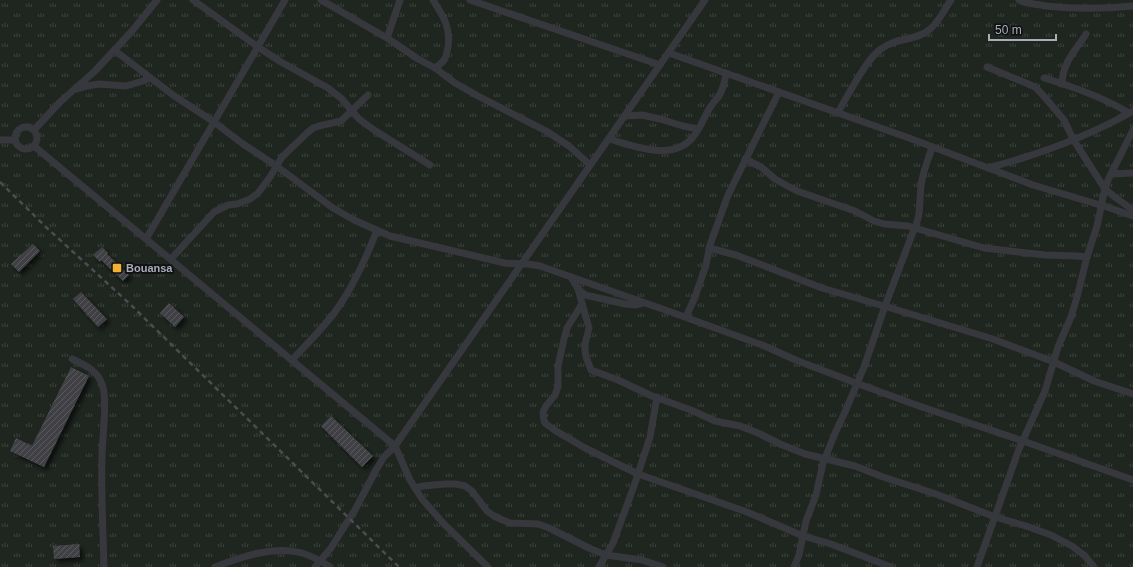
<svg xmlns="http://www.w3.org/2000/svg" width="1133" height="567" font-family="Helvetica,sans-serif">
<style>
.grass{fill:url(#grass-tufts)}
.building{fill:url(#building-hatch);filter:url(#shadow)}
.lines{fill:none;stroke-linecap:round;stroke-linejoin:round}
.street{stroke:#37383d;stroke-width:7}
.rail{stroke:#4a4c52;stroke-width:2.5;stroke-dasharray:5 4;stroke-linecap:butt}
.poi-dot{fill:#f2b134;stroke:#111113;stroke-width:1.5}
.labels{text-anchor:middle;stroke-width:4;stroke-linejoin:round;paint-order:stroke}
.poi-label{font-size:11px;font-weight:bold;fill:#a8adb8;stroke:#111113;text-anchor:start}
</style>
<defs>
<pattern id="grass-tufts" width="24" height="20" patternUnits="userSpaceOnUse"><rect width="24" height="20" fill="#1e261f"/><path d="M3 7l-1-3M5 7V3M7 7l1-3M15 17l-1-3M17 17v-4M19 17l1-3" fill="none" stroke="#3c433d"/></pattern>
<pattern id="building-hatch" width="6" height="6" patternUnits="userSpaceOnUse"><rect width="6" height="6" fill="#404145"/><path d="M-1 1l2-2M0 6l6-6M5 7l2-2" fill="none" stroke="#595a5e"/></pattern>
<filter id="shadow"><feDropShadow dx="3.5" dy="3.5" stdDeviation="2" flood-color="#0009"/></filter>
</defs>
<rect width="100%" height="100%" fill="#161618"/>
<!-- grass -->
<rect class="grass" x="0" y="0" width="1133" height="567"/>
<!-- building -->
<g class="building">
<polygon points="33,244 40,251 19,272 11,264"/>
<polygon points="102,247 108,253 107,254 129,275 123,281 101,260 100,262 93,255"/>
<polygon points="81,292 107,319 98,327 73,299"/>
<polygon points="169,303 184,317 175,327 160,313"/>
<polygon points="71,367 89,376 44,467 10,451 16,438 32,446"/>
<polygon points="331,416 373,456 362,467 321,426"/>
<polygon points="79,544 80,557 54,559 53,546"/>
</g>
<g class="lines">
<!-- street -->
<g class="street">
<polyline points="193,0 258,47 281,62 328,88 342,99 352,111 359,119 374,130 430,165"/>
<polyline points="321,0 387,38 418,59 435,68 455,83 478,96 546,131 569,146 590,165"/>
<path d="M433,0c10,16 18,27 15,47 -1,4 -1,9 -4,13 -2,3 -6,6 -9,8"/>
<polyline points="470,0 660,65"/>
<path d="M1019,0c8,4 18,4 27,6 29,3 58,3 87,0"/>
<polyline points="387,38 400,0"/>
<polyline points="114,50 173,95 214,122 243,144 275,165 333,208 354,220 390,236 505,263 528,264 540,266 668,311 762,345 798,361 856,383 919,406 1023,441 1133,480"/>
<polyline points="669,53 909,138 1033,185 1107,207 1133,216"/>
<polyline points="987,67 1026,83 1035,87 1042,94 1064,120 1073,139 1105,189 1116,198 1133,210"/>
<path d="M1044,78c30,9 59,19 85,35"/>
<path d="M1062,84c0,-21 14,-34 24,-50"/>
<polyline points="77,89 87,86 99,84 126,86 143,81 150,78"/>
<path d="M838,113c7,-14 15,-27 23,-40 6,-9 11,-18 20,-24 15,-12 35,-8 48,-19 10,-8 15,-20 22,-30"/>
<polyline points="625,116 642,115 660,119 683,126 698,129"/>
<circle cx="26" cy="138" r="11"/>
<polyline points="34,130 60,102 95,71 132,31 157,0"/>
<path d="M609,139c25,7 64,23 84,-2 6,-7 10,-17 15,-26 3,-6 7,-10 11,-15 4,-7 6,-15 7,-23"/>
<polyline points="0,140 15,140"/>
<polyline points="34,146 395,446 384,457 376,470 355,510 344,527 331,548 315,567"/>
<polyline points="745,159 761,167 775,179 784,184 797,191 855,211 874,221 884,224 908,226 984,248 1045,255 1077,256 1087,257"/>
<path d="M988,168c49,-13 101,-32 145,-57"/>
<polyline points="1111,174 1133,173"/>
<polyline points="146,239 285,0"/>
<polyline points="709,248 736,255 822,288 894,309 993,339 1054,362 1094,381 1133,394"/>
<polyline points="171,259 214,212 228,205 237,204 250,199 258,193 270,177 282,157 307,133 313,128 319,126 341,121 368,95"/>
<polyline points="571,277 578,289 585,295 625,304 635,305 643,303"/>
<polyline points="578,289 589,328 585,344 585,350 586,357 591,370 618,380 652,396 691,410 715,421 740,426 758,433 780,444 805,454 855,466 883,477 936,494 995,517 1026,526 1051,535 1072,546 1085,556 1094,567"/>
<polyline points="582,304 567,328 564,339 558,366 558,387 555,395 546,406 543,412 544,421 546,424 556,431 585,448 638,474 747,512 803,536 831,544 891,567"/>
<polyline points="686,317 695,297 706,265 710,245 728,195 779,92"/>
<path d="M72,359c13,6 25,11 30,25 6,16 0,54 0,73 -1,37 1,73 2,110"/>
<path d="M292,360c14,-15 30,-31 43,-48 16,-22 32,-56 42,-82"/>
<polyline points="415,488 423,486 445,484 456,484 465,486 472,491 487,511 494,516 500,519 510,523 538,524 549,528 591,549 606,555 642,560 663,567"/>
<path d="M215,567c26,-10 59,-22 87,-14 10,3 19,8 28,14"/>
<polyline points="488,567 444,524 422,499 410,480 395,446 705,0"/>
<polyline points="599,567 613,543 634,486 650,437 657,397"/>
<path d="M794,567l5,-12 7,-34 10,-26 7,-32 13,-32 9,-19 19,-45 21,-61 28,-74c10,-20 5,-32 9,-52 2,-11 7,-22 10,-33"/>
<polyline points="977,567 1019,449 1045,391 1058,347 1071,317 1077,297 1087,257 1097,226 1104,193 1108,180 1133,130"/>
</g>
<!-- rail -->
<polyline class="rail" points="0,182 47,228 131,305 399,567"/>
</g>
<!-- markers -->
<rect class="poi-dot" x="112" y="263" width="10" height="10" rx="2"/>
<g class="labels">
<!-- poi labels -->
<g class="poi-label">
<text x="126" y="272">Bouansa</text>
</g>
</g>
<!-- scale -->
<path d="M989 34v6h67v-6" fill="none" stroke="#a8adb8" stroke-width="2"/>
<text x="995" y="34" font-size="12" fill="#a8adb8" stroke="#111113" stroke-width="3" paint-order="stroke">50 m</text>
</svg>
